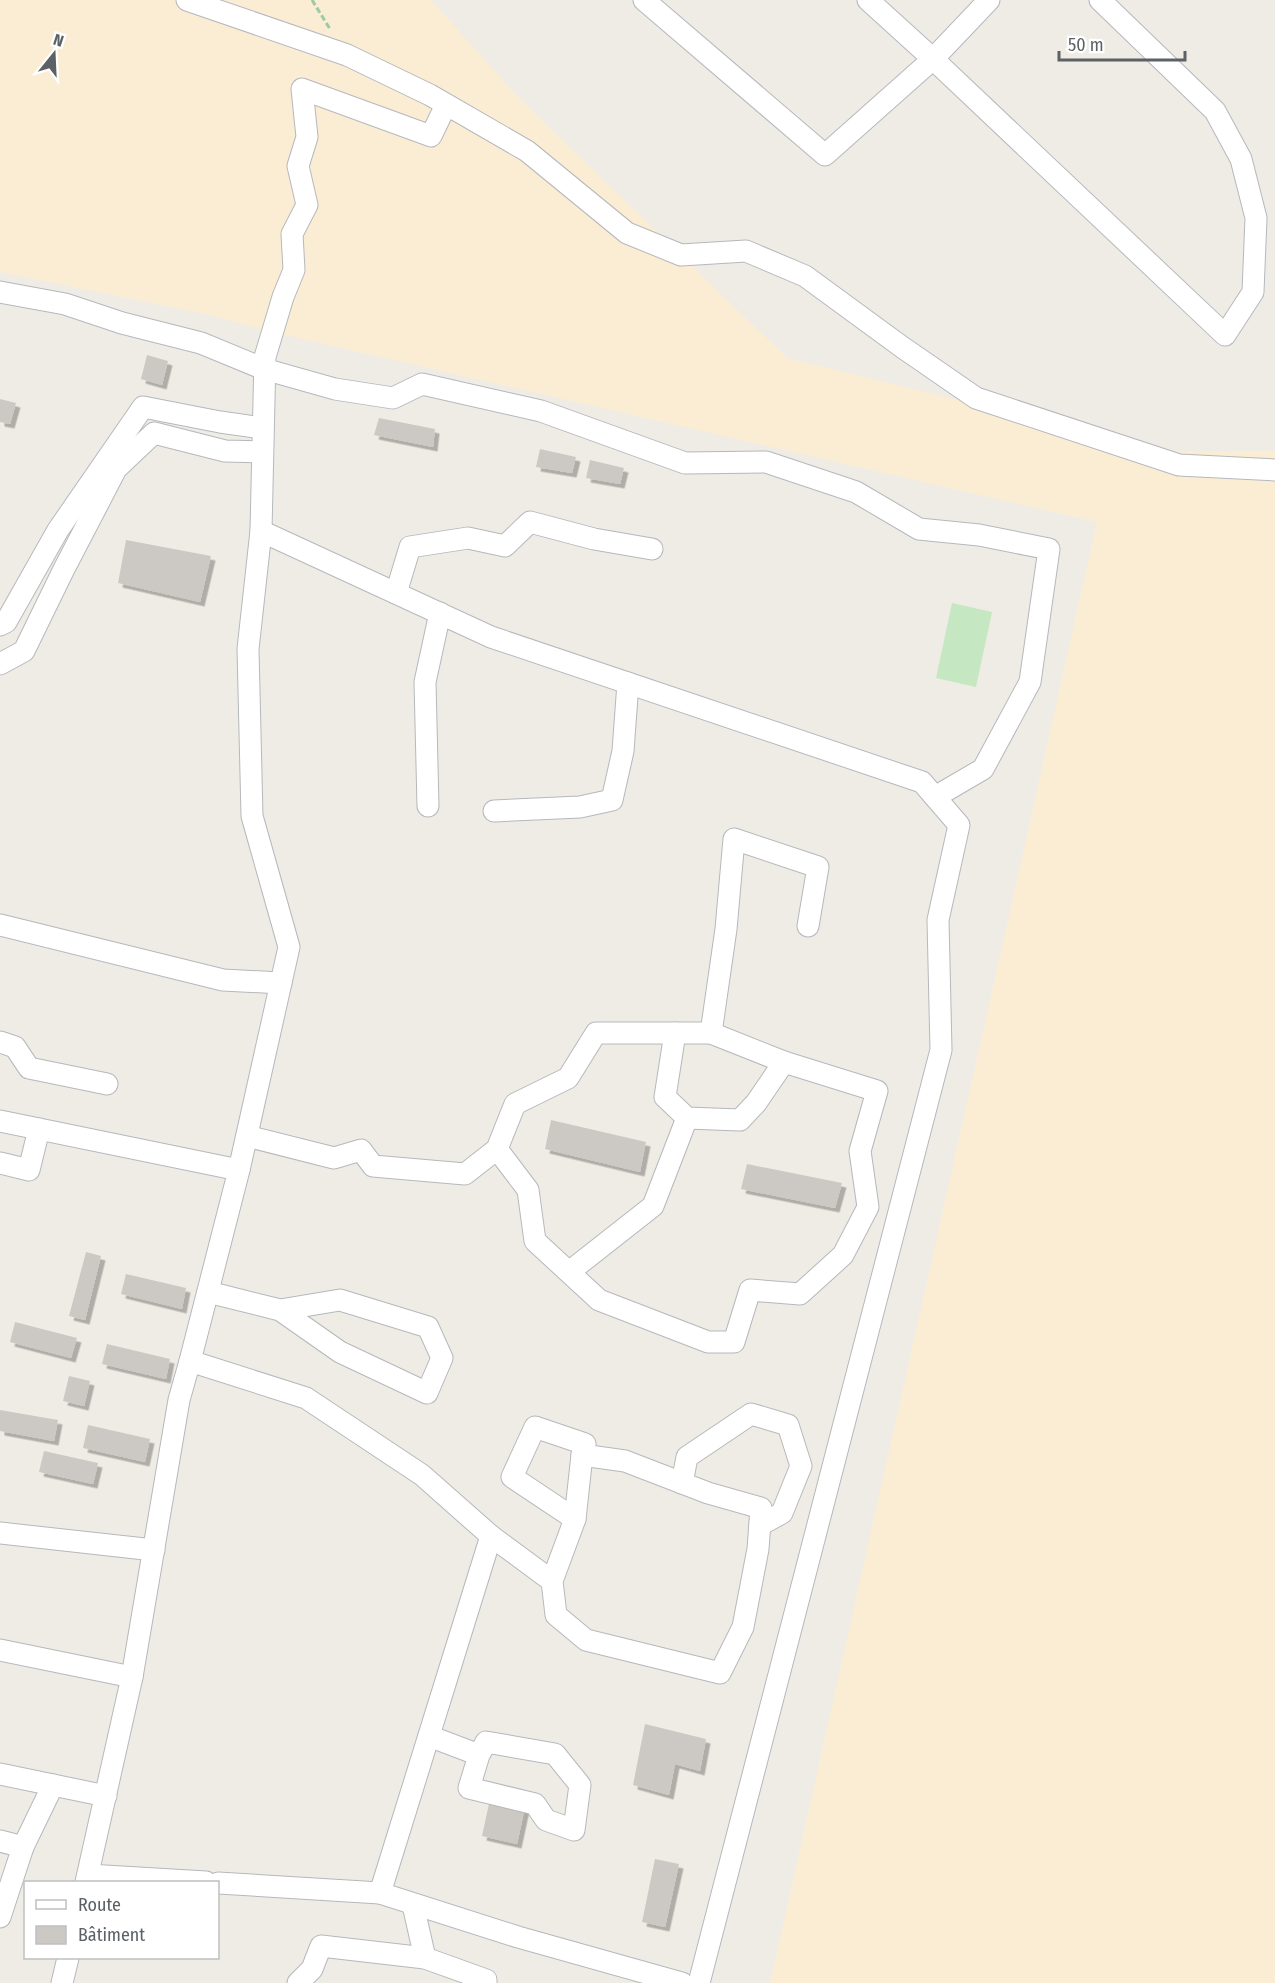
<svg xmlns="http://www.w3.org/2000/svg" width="1275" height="1983" font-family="'Fira Sans Condensed',sans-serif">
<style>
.green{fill:#c5e7c1}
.sand{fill:#fbedd4}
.building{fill:#ccc9c4;filter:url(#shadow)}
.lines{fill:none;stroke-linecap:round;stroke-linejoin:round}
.minor-casing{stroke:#b5b8bc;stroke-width:23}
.path{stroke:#9bcba3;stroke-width:3;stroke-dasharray:6 3;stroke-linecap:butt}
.minor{stroke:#fff;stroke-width:21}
</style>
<defs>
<filter id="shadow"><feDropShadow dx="4.5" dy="4.5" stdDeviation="0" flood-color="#0004"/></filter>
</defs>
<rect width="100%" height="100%" fill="#efece5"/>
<!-- green -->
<polygon class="green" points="952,603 992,612 976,687 936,678"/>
<!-- sand -->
<polygon class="sand" points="0,0 431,0 519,98 787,358 1167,451 1275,451 1275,1983 770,1983 1097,522 272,332 206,314 0,272"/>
<!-- building -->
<g class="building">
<polygon points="147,355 168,361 162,385 141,379"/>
<polygon points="0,399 16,403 10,424 0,422"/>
<polygon points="379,418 435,429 433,447 374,435"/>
<polygon points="540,449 576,457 572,473 536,467"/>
<polygon points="590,460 624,468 620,484 586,478"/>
<polygon points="126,540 211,556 200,602 118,583"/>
<polygon points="551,1120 646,1142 640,1172 545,1149"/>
<polygon points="747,1164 842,1183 835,1208 741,1189"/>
<polygon points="86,1252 101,1256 85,1320 69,1316"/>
<polygon points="126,1274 186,1288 182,1309 121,1294"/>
<polygon points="15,1322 77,1338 71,1358 10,1342"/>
<polygon points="107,1344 170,1359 166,1379 102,1364"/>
<polygon points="69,1376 90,1381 84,1406 63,1401"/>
<polygon points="0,1410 58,1420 54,1441 0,1431"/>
<polygon points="88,1425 150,1439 145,1462 83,1448"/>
<polygon points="44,1451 98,1463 93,1484 39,1472"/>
<polygon points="645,1724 706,1739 700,1771 675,1764 669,1795 633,1785"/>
<polygon points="490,1799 525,1807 517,1844 482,1836"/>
<polygon points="655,1859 679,1864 665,1927 642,1922"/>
</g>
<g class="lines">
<defs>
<g id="minor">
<polyline points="187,0 347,55 430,95 527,151 627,233 681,255 746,251 805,276 902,347 976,398 1179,465 1275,470"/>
<polyline points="644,0 825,155 933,59 989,0"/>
<polyline points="868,0 933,59 1225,335 1253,292 1256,218 1241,159 1215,111 1100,0"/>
<polyline points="0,292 65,304 122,323 201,343 264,369 335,389 393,398 422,384 541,411 685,463 766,462 856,492 919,529 979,535 1049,549 1030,682 983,769 935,797"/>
<polyline points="261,531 491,637 922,782 959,825 938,920 941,1050 699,1983"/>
<polyline points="396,593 410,547 468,538 505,546 530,522 594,539 652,549"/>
<polyline points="0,625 6,622 58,530 143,407 220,422 262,428"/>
<polyline points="0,664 24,651 63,571 116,469 154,433 225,451 262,452"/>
<polyline points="428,806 425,682 440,613"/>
<polyline points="494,811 580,807 612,800 623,751 628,683"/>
<polyline points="0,925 223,980 281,983"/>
<polyline points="675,1033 665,1097 687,1118 740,1120 756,1103 784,1062"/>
<polyline points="0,1042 15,1047 29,1068 107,1084"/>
<polyline points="0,1121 239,1170"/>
<polyline points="247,1136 334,1158 361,1150 373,1166 465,1174 497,1149 515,1104 568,1078 596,1033 711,1033 726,929 734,839 818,867 808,926"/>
<polyline points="497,1149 528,1190 535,1241 599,1300 708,1342 734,1342 750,1290 800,1294 843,1255 868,1207 860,1151 877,1091 784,1062 711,1033"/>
<polyline points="0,1163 29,1170 39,1129"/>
<polyline points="569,1272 653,1206 687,1118"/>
<polyline points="208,1292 280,1310 340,1352 427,1393 442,1358 428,1327 340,1300 280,1310"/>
<polyline points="190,1361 306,1398 422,1475 491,1536 380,1893 518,1937 682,1983"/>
<polyline points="682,1483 687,1457 751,1414 788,1425 801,1466 782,1513 760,1525"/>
<polyline points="575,1519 512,1477 535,1427 585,1444 582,1455"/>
<polyline points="0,1533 154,1550"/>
<polyline points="491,1536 552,1581 556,1615 586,1640 720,1673 743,1627 758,1549 761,1508 708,1493 625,1461 582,1455 575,1519 552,1581"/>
<polyline points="0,1650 132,1677"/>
<polyline points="429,1736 479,1755 486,1742 555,1754 580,1785 574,1830 546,1820 535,1804 469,1788 479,1755"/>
<polyline points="0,1774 106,1796"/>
<polyline points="0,1841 23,1847"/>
<polyline points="88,1875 206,1882"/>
<polyline points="86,1882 132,1677 179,1400 190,1361 239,1170 289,947 252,816 248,649 261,531 265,357 283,297 294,270 292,234 307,205 298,166 307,137 302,89 431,136 446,105"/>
<polyline points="218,1883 380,1893"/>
<polyline points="413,1905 425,1958"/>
<polyline points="0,1917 23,1847 53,1785"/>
<polyline points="62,1983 68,1958"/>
<polyline points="298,1983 312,1969 321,1946 425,1958 486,1980 486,1983"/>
</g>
</defs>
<!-- minor casing -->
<use href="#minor" class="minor-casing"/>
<!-- path -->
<polyline class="path" points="312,0 330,29"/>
<!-- minor -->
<use href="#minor" class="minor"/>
</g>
<!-- legend -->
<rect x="24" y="1881" width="195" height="78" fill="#ffffff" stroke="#bec0c1" stroke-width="1.5"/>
<rect x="36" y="1900" width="30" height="9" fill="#ffffff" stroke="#bec0c1" stroke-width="1.5"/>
<text x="78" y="1911" font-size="18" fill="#5c6165">Route</text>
<rect x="36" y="1926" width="30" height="18" fill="#ccc9c4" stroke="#bec0c1" stroke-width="1.5"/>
<text x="78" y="1941" font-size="18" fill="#5c6165">Bâtiment</text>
<!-- north arrow -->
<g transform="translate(54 54) rotate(18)" stroke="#ffffff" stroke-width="4.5" paint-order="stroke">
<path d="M0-4.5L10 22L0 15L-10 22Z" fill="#5c6165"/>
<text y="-9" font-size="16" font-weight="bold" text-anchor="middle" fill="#5c6165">N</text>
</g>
<!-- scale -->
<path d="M1059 51v9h126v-9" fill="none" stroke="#5c6165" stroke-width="3"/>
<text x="1068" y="51" font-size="18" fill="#5c6165" stroke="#ffffff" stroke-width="4.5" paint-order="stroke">50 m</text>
</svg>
